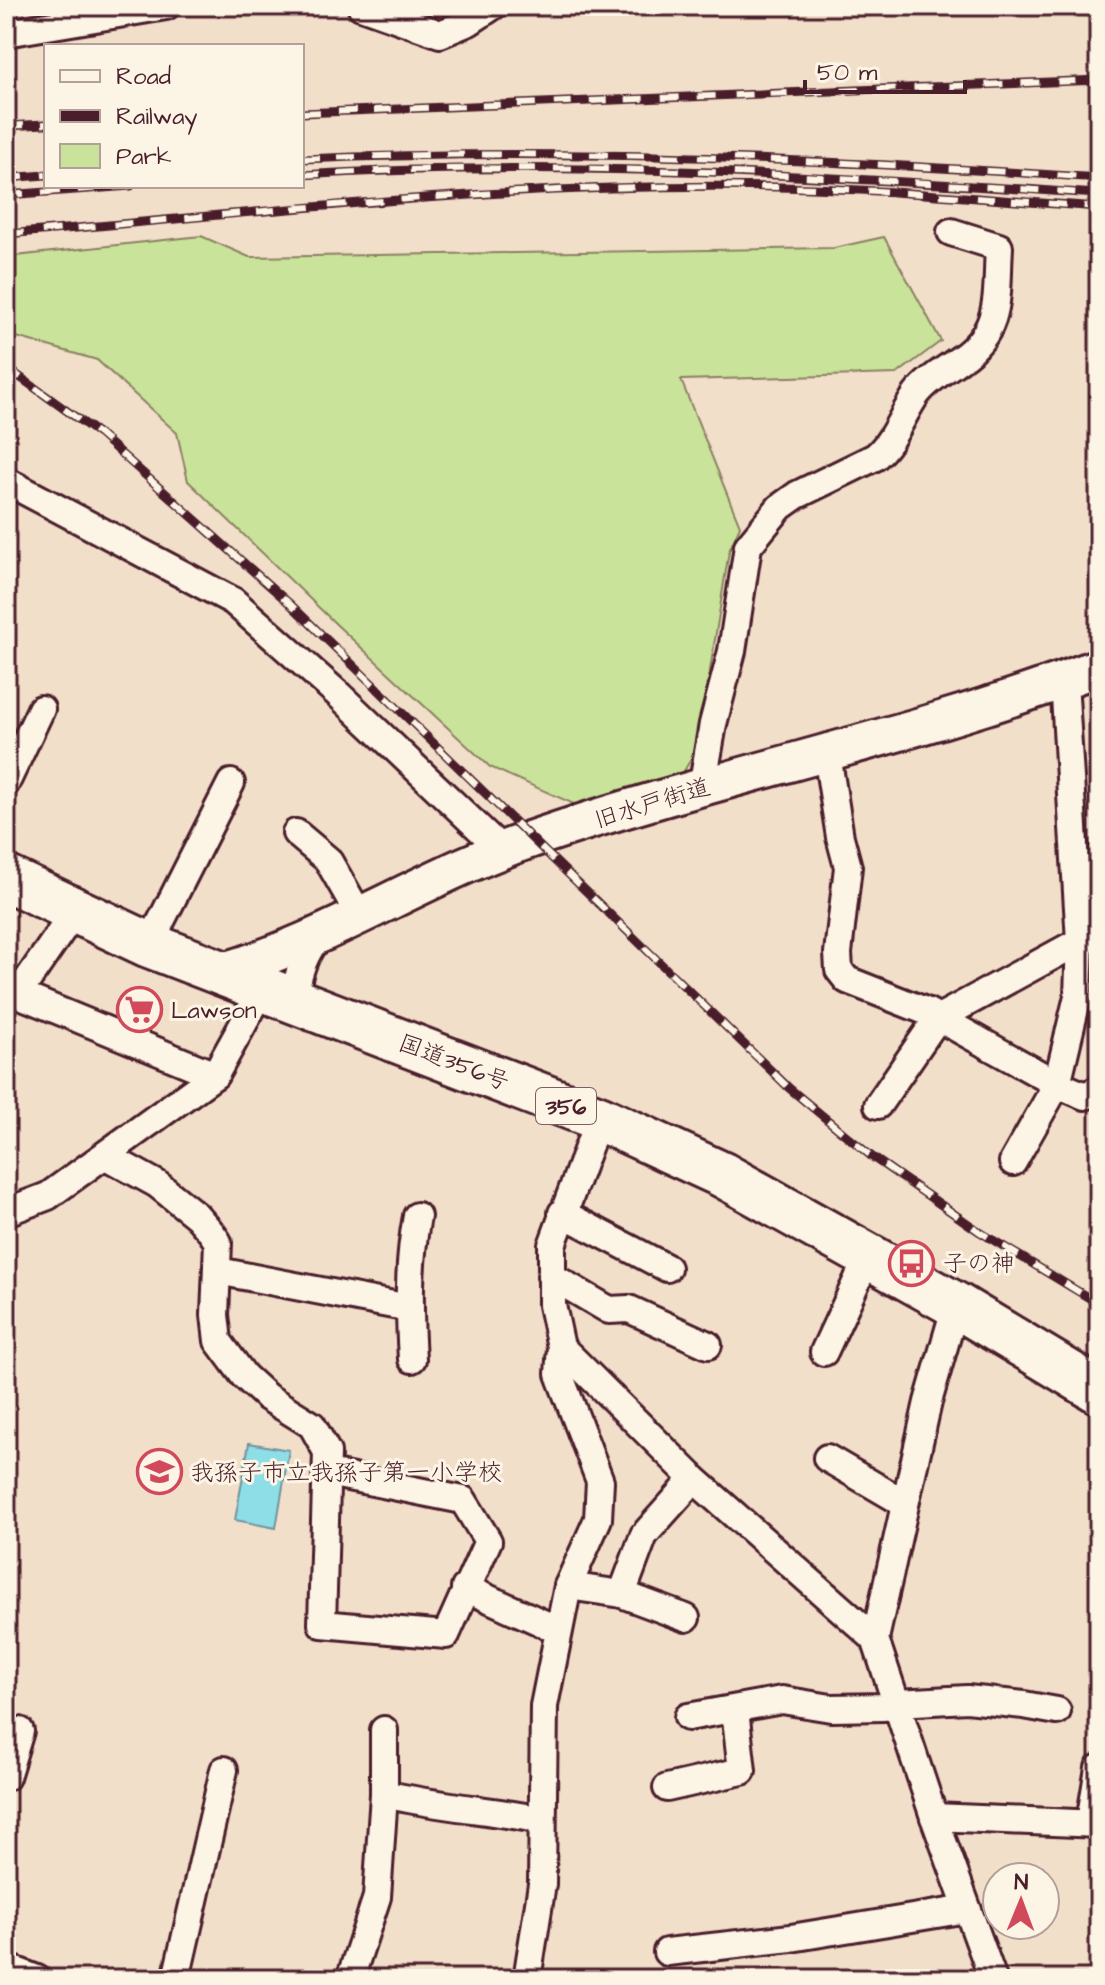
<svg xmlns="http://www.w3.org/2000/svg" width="1105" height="1985" font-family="'Architects Daughter','Klee One',sans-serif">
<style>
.green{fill:#cae39a;stroke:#8a8162;stroke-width:2}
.water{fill:#8ddee6;stroke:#72929b;stroke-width:2}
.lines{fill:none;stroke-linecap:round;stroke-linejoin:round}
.street-casing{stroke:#4a1f2b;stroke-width:32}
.secondary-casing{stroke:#4a1f2b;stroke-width:42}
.highway-casing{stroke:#4a1f2b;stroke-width:50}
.street{stroke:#fcf5e5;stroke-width:26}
.secondary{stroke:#fcf5e5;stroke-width:36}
.highway{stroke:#fcf5e5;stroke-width:44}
.rail-casing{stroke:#4a1f2b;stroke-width:9}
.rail{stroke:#fcf5e5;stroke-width:6;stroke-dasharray:18;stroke-linecap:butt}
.labels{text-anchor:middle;stroke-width:6;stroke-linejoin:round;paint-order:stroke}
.shield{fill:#fcf5e5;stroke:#7f5f63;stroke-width:2}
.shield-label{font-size:22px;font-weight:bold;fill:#4a1f2b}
.street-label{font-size:24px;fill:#4a1f2b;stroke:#fcf5e5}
.poi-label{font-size:24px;fill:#4a1f2b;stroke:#fcf5e5;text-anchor:start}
</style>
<rect width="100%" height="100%" fill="#f2dfca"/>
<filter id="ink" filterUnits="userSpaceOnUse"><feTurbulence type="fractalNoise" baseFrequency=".0125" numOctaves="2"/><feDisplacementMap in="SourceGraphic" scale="16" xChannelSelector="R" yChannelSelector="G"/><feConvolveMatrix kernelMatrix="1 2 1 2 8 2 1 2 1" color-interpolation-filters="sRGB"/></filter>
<g filter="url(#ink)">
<!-- green -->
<polygon class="green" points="201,236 249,257 834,248 884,237 941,341 897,374 681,380 740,526 729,551 698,746 678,782 592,812 490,767 338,626 188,481 177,433 97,360 6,334 6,257"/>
<!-- water -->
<polygon class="water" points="249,1443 289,1450 276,1528 235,1520"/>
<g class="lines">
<defs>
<g id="street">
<polyline points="361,6 440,34 469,22 493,6"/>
<polyline points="6,33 166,6"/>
<polyline points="6,481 233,601 339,695 502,850"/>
<polyline points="827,754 840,837 848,867 838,953 839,970 847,980 928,1012 1057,1084 1085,1096 1099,1089"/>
<polyline points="6,783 41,709"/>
<path d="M702,788l11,-64 19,-73 16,-105 32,-39 17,-12 78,-38c19,-16 27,-42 41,-62 11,-15 29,-25 44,-36 43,-29 36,-64 39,-112l-48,-15"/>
<polyline points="296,833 328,860 360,916"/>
<polyline points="75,911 18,994 215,1075"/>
<polyline points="149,945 231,783"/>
<path d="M294,1000c4,-27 9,-45 26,-66"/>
<polyline points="878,1105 937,1019 1080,941 1099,935"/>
<polyline points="106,1156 157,1184 197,1216 211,1232 218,1242 215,1315 218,1341 244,1376 267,1397 312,1425 327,1452 322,1624 446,1635 488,1541 463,1500 328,1473"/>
<polyline points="1013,1162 1057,1084 1078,996 1080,941 1064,680"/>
<polyline points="6,1212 48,1196 215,1075 262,990"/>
<polyline points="562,1213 667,1268"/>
<polyline points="218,1271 409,1308"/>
<polyline points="551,1276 609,1310 629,1309 708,1345"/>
<polyline points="956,1305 928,1402 875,1639 934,1817 993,1979"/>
<polyline points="561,1347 694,1479 875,1639"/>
<polyline points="824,1352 869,1255"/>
<path d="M412,1359c-3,-49 -4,-96 5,-143"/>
<polyline points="827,1458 904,1503"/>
<polyline points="568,1586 622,1594 686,1618"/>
<polyline points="465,1588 558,1630"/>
<polyline points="622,1594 644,1535 694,1479"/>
<polyline points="688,1717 782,1700 831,1708 884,1707 898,1703 967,1699 1024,1705 1057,1711"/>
<polyline points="6,1777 20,1731"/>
<polyline points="667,1788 742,1771 735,1710"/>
<path d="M384,1794c52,12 105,16 158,26"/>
<polyline points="934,1817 1099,1824"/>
<polyline points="1090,1822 1099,1768"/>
<polyline points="667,1952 791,1938 967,1909"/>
<polyline points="6,1967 37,1979"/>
<polyline points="176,1979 224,1770"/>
<polyline points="350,1979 377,1897 384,1794 384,1730"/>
<polyline points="527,1979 542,1884 544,1706 568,1586 598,1519 600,1481 559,1374 561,1347 552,1305 552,1245 599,1118"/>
</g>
<path id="secondary" d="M217,973c111,-31 209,-99 318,-135 186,-63 380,-101 564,-171"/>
<polyline id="highway" points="6,878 149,945 599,1118 723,1175 956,1305 1099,1391"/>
</defs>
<!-- street casing -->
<use href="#street" class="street-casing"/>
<!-- secondary casing -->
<use href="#secondary" class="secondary-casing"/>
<!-- highway casing -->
<use href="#highway" class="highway-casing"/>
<!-- street -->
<use href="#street" class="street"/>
<!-- secondary -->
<use href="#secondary" class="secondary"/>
<!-- highway -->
<use href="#highway" class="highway"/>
<defs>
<g id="rail">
<polyline points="302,113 1099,80"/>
<polyline points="6,126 46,124"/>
<path d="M302,159c266,-12 532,1 797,19"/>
<path d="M302,175c266,-17 532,2 797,19"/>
<polyline points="6,178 46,175"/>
<polyline points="6,195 131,186"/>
<path d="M6,234c256,-21 515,-53 773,-47 106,2 214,13 320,20"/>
<polyline points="6,367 99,434 289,603 789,1088 871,1156 980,1232 1099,1304"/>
</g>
</defs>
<!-- rail casing -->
<use href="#rail" class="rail-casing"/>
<!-- rail -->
<use href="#rail" class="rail"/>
</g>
</g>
<!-- icons -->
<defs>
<symbol id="supermarket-ring" viewBox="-11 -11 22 22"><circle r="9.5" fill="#fcf5e5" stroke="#d1495b" stroke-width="1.5"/><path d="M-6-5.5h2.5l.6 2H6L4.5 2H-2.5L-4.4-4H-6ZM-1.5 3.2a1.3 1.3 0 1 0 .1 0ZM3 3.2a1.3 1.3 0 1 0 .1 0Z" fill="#d1495b"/></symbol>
<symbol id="bus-ring" viewBox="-11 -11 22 22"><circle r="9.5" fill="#fcf5e5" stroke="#d1495b" stroke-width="1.5"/><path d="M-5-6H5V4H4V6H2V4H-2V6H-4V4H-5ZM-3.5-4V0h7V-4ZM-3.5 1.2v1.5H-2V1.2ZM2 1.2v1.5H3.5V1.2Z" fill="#d1495b"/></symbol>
<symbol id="school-ring" viewBox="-11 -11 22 22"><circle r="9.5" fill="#fcf5e5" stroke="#d1495b" stroke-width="1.5"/><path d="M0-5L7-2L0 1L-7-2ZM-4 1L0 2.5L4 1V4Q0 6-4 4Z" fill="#d1495b"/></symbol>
</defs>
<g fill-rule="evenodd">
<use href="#supermarket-ring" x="114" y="984" width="51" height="51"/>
<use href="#bus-ring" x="886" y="1238" width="51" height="51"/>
<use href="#school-ring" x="134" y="1446" width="51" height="51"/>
</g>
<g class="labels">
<!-- shield labels -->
<rect class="shield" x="536" y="1088" width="60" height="36" rx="6"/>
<g class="shield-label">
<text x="566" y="1114">356</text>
</g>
<!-- street labels -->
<g class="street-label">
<text transform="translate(652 803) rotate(-17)" y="8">旧水戸街道</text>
<text transform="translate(454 1062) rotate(21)" y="8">国道356号</text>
</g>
<!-- poi labels -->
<g class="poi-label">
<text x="171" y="1018">Lawson</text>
<text x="943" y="1271">子の神</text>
<text x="190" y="1480">我孫子市立我孫子第一小学校</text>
</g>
</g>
<!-- margin -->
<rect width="1105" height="1985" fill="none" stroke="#fcf5e5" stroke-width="32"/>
<rect x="16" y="16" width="1073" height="1953" fill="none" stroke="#4a1f2b" stroke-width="3" filter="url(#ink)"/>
<!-- legend -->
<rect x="44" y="44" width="260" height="144" fill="#fcf5e5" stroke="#b59f9b" stroke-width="2"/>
<rect x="60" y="70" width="40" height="12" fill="#fcf5e5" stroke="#b59f9b" stroke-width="2"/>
<text x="116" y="84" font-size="24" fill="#4a1f2b">Road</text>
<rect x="60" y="110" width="40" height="12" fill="#4a1f2b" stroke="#b59f9b" stroke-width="2"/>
<text x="116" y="124" font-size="24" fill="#4a1f2b">Railway</text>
<rect x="60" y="144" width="40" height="24" fill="#cae39a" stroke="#b59f9b" stroke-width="2"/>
<text x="116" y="164" font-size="24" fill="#4a1f2b">Park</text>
<!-- north arrow -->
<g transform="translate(1021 1901) rotate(1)"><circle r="38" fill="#fcf5e5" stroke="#b59f9b" stroke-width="2"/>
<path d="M0-6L14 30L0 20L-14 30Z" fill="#d1495b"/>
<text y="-12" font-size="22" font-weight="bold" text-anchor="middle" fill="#4a1f2b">N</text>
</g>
<!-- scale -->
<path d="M805 80v12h160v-12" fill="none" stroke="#4a1f2b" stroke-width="4"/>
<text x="817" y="80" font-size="24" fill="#4a1f2b" stroke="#fcf5e5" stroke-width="6" paint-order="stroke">50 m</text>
</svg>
